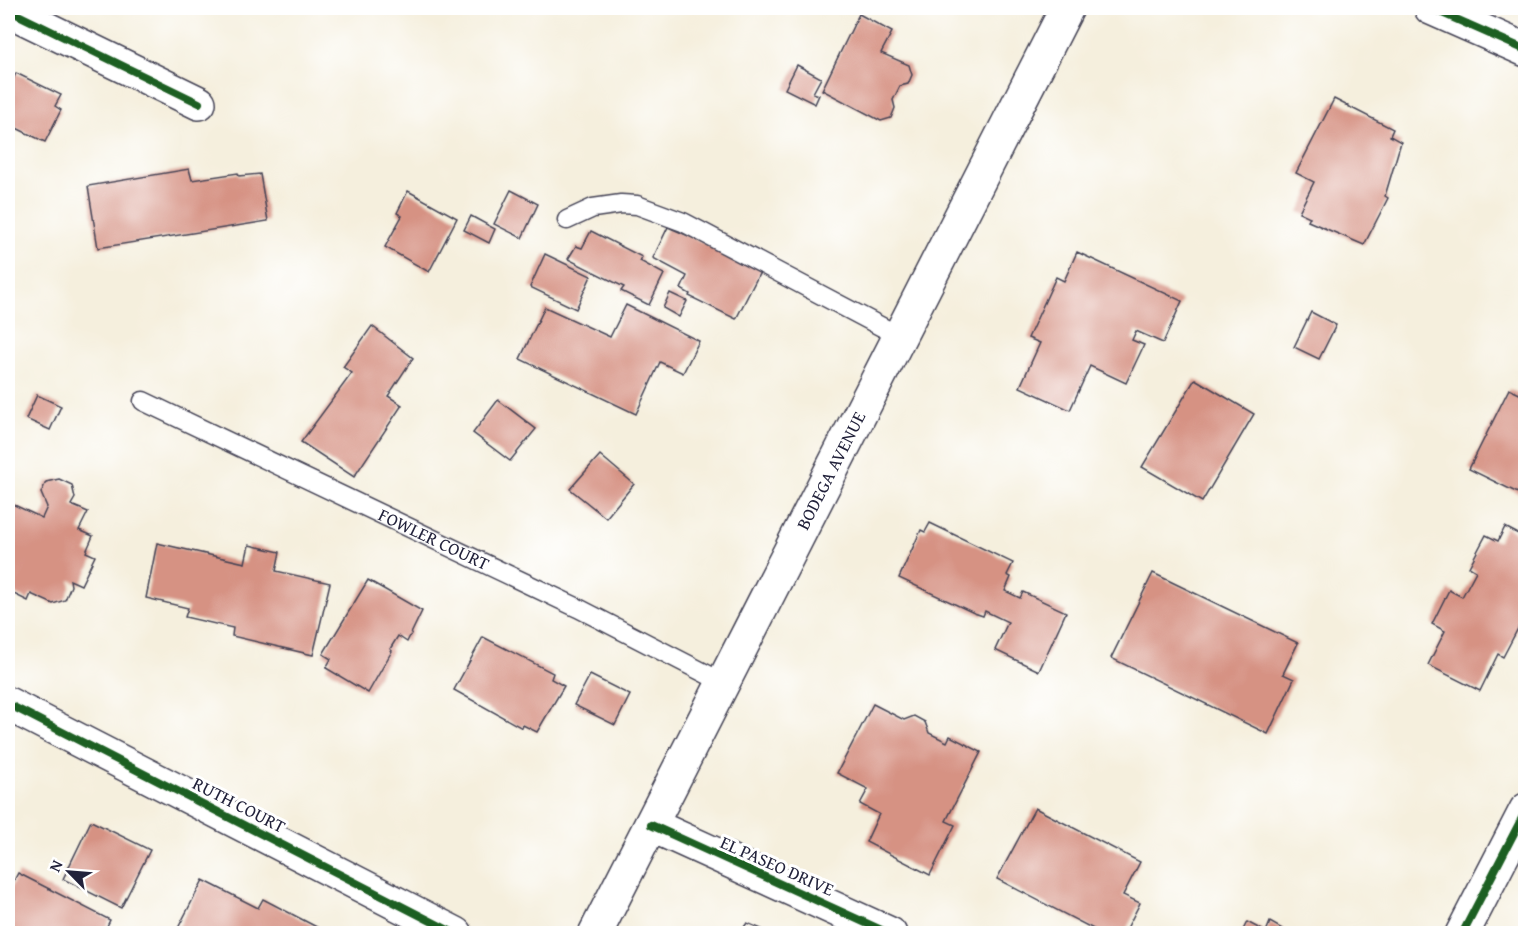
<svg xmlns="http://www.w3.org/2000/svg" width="1533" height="941" font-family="'Gentium Book Plus',serif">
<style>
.building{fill:#d69283}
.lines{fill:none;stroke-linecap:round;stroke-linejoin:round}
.service-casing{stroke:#424153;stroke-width:21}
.minor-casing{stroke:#424153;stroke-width:36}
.primary-casing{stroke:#424153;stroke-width:36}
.service{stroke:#fff;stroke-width:18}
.minor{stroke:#fff;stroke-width:33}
.primary{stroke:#fff;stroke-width:33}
.cycleway-casing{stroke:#fff;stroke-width:11}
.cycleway{stroke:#1b5e20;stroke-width:8}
.labels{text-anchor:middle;stroke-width:6;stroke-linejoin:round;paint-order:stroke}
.street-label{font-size:18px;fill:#22223b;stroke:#fff}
</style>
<rect width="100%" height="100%" fill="#fff"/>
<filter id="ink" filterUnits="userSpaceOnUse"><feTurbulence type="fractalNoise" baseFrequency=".0167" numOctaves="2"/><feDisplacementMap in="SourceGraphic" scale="12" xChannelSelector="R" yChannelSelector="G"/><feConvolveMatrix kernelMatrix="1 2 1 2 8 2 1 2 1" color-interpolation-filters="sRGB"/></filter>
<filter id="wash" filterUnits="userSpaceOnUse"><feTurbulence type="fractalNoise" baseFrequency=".008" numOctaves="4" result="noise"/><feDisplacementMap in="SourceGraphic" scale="24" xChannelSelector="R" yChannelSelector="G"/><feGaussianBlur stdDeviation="1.35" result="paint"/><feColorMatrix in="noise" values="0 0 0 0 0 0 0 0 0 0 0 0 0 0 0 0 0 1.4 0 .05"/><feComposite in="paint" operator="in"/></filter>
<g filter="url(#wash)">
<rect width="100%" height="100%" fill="#f5efdd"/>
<g id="blocks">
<!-- building -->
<g class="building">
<polygon points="859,14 892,32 881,53 909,65 912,75 908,84 900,86 893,100 895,108 891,118 881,121 822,90"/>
<polygon points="797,65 821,78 813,93 819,95 815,104 785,89"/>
<polygon points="16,73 61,95 55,106 61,110 45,142 8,124 8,91"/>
<polygon points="1334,99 1393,129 1390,136 1401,142 1385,196 1388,198 1364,245 1308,221 1310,217 1299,212 1314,182 1296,173"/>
<polygon points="189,169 192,180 238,173 239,176 260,174 268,221 98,248 88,186"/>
<polygon points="511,190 538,204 522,238 494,224"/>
<polygon points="408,191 457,218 429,272 385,247 402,216 397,213"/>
<polygon points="471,216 495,229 489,243 464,230"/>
<polygon points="668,227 762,268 736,319 689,296 690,294 681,289 687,276 653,258"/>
<polygon points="591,231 642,257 640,261 664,274 649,305 621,291 624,287 568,259 576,246 582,248"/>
<polygon points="1077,252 1182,301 1163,343 1136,331 1132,340 1144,345 1126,383 1090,366 1070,410 1020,387 1040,343 1028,338 1056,277 1064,281"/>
<polygon points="545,254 591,276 576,309 530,287"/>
<polygon points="670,293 687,301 679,317 663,308"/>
<polygon points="626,305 699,341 683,373 660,362 636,414 520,359 545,307 610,337"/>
<polygon points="1311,312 1336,325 1319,359 1294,347"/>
<polygon points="372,326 413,358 388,396 402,405 354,477 301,442 352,373 343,367"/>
<polygon points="1195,379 1254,414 1202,502 1142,467"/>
<polygon points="1509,389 1526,397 1526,497 1469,469"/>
<polygon points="37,395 61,406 50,430 26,419"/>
<polygon points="498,400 536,429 510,461 473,433"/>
<polygon points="600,455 634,484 606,518 570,489"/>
<polygon points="59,479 72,485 75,498 71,505 88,512 79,530 93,536 86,552 95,556 81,585 70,580 71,586 65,600 53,604 31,594 28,601 12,593 10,599 8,502 42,518 47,507 41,493 46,482"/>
<polygon points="930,523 1013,563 1007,575 1011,577 1005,591 1020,598 1023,592 1066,612 1039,671 995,650 1008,622 985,611 983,616 974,613 899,578 921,530 925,532"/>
<polygon points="1505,527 1526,538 1526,613 1503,657 1498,654 1480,691 1428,665 1445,631 1432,624 1449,590 1462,597 1476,571 1469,567 1486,535 1498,541"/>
<polygon points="157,543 245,563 249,545 280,552 276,571 330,583 313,655 232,636 233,628 185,617 188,608 146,598"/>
<polygon points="1153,573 1298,643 1283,674 1294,679 1268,734 1111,658"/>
<polygon points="368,580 422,611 407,642 398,636 390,649 392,651 368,693 326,668 331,659 323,654"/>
<polygon points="483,637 553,673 551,679 564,686 537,732 523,725 522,728 454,690"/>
<polygon points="590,675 630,695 615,725 574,705"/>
<polygon points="873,704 904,720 914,716 925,722 929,733 947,742 950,736 981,752 946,821 955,825 930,875 866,842 879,814 860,804 868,789 837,773"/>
<polygon points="1035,808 1140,862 1123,895 1140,903 1124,934 1103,934 997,879"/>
<polygon points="91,821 150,850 121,908 63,879"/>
<polygon points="18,873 110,920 103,934 19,934 8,927 8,892"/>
<polygon points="203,880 258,908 263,899 330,934 175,934"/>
<polygon points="1247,922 1266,932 1270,922 1291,934 1241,934"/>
<polygon points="747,923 771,933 771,934 739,934"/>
</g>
</g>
</g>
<g filter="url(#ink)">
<use href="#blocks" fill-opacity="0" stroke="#424153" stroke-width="1.5"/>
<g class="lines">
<defs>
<g id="service">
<polyline points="567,220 593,208 621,204 637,205 683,222 899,336"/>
<path id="s1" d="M143,401l435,207 146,75"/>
</g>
<g id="minor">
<polyline points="1431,8 1526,50"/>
<polyline points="8,10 199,103"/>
<polyline points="8,704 456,934"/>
<polyline points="651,825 890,934"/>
<polyline points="1462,934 1526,810"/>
</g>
<g id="primary">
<path id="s2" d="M595,934l472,-926"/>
</g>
</defs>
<!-- service casing -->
<use href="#service" class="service-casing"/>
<!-- minor casing -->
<use href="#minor" class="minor-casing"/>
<!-- primary casing -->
<use href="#primary" class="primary-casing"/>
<!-- service -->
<use href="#service" class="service"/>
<!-- minor -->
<use href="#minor" class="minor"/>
<!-- primary -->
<use href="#primary" class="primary"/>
<defs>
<g id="cycleway">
<polyline points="1431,8 1526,50"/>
<polyline points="8,10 199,103"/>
<polyline points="8,704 456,934"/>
<polyline points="651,825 890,934"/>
<polyline points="1462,934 1526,810"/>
</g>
</defs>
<!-- cycleway casing -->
<use href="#cycleway" class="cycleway-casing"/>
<!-- cycleway -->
<use href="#cycleway" class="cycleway"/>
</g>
</g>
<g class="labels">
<!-- street labels -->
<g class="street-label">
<text dy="6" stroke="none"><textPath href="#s2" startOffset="520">BODEGA AVENUE</textPath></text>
<text dy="6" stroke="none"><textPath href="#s1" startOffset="322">FOWLER COURT</textPath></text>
<text transform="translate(239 805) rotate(27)" y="6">RUTH COURT</text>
<text transform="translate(777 866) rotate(24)" y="6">EL PASEO DRIVE</text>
</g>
</g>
<!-- margin -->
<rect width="1533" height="941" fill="none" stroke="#fff" stroke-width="30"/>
<!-- north arrow -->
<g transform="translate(69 872) rotate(295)" stroke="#ffffff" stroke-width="4.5" paint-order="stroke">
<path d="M0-4.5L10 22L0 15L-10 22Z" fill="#22223b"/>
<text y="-9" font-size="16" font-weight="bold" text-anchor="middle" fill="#22223b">N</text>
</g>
</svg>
